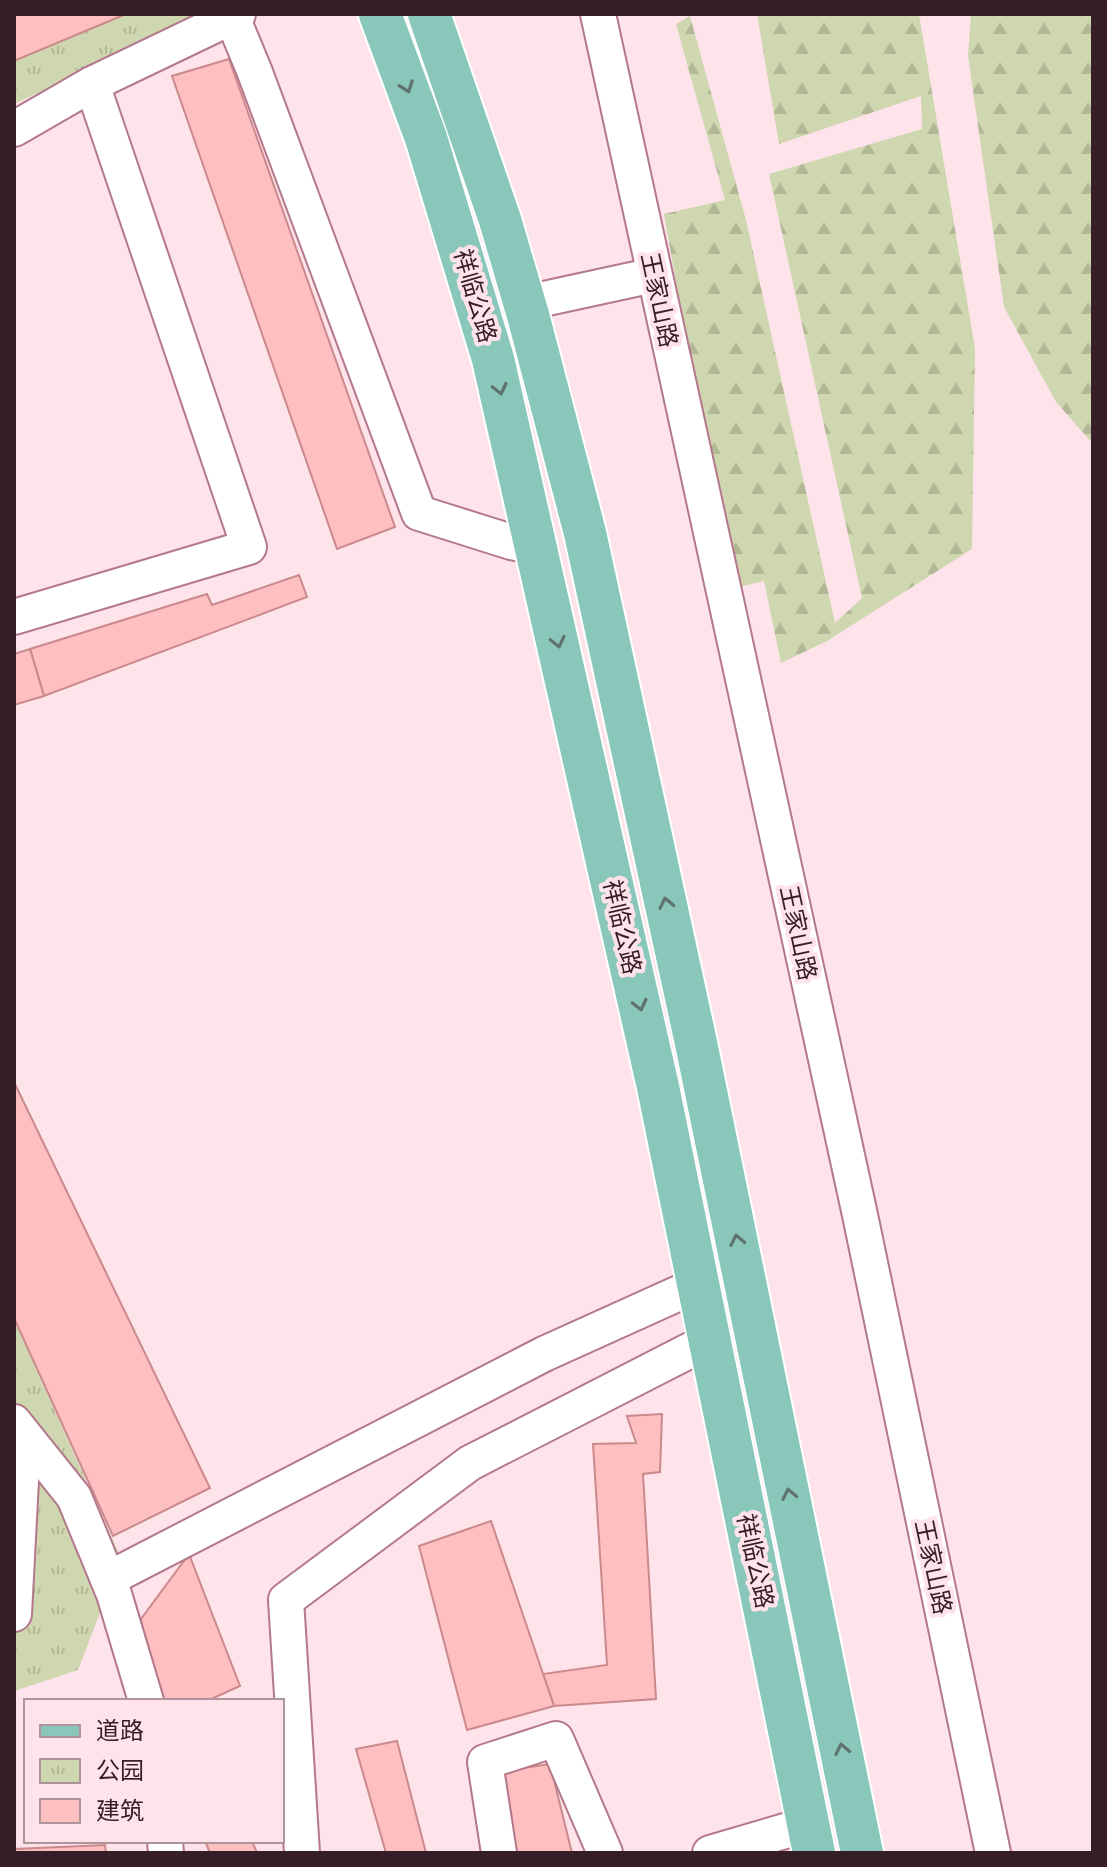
<svg xmlns="http://www.w3.org/2000/svg" width="1107" height="1867" font-family="Overpass,'Noto Sans SC',sans-serif">
<style>
.forest{fill:url(#forest-firs)}
.park{fill:url(#park-tufts)}
.building{fill:#febfc0;stroke:#ca898b;stroke-width:2}
.lines{fill:none;stroke-linecap:round;stroke-linejoin:round}
.minor-casing{stroke:#b4788c;stroke-width:38}
.major-casing{stroke:#fff;stroke-width:46}
.minor{stroke:#fff;stroke-width:34}
.major{stroke:#8ac7bb;stroke-width:42}
.oneway{stroke:#607270}
.labels{text-anchor:middle;stroke-width:8;stroke-linejoin:round;paint-order:stroke}
.street-label{font-size:24px;fill:#361e26;stroke:#fee3eb}
</style>
<defs>
<pattern id="forest-firs" width="22" height="20" patternUnits="userSpaceOnUse" patternTransform="scale(2)"><rect width="22" height="20" fill="#ced7af"/><path d="M5 1l3.5 6h-7zM16 11l3.5 6h-7z" fill="#b2b896"/></pattern>
<pattern id="park-tufts" width="24" height="20" patternUnits="userSpaceOnUse" patternTransform="scale(2)"><rect width="24" height="20" fill="#ced7af"/><path d="M3 7l-1-3M5 7V3M7 7l1-3M15 17l-1-3M17 17v-4M19 17l1-3" fill="none" stroke="#b2b896"/></pattern>
</defs>
<rect width="100%" height="100%" fill="#fee3eb"/>
<!-- forest -->
<g class="forest">
<polygon points="757,14 919,14 975,349 972,549 827,641 781,663 764,581 730,589 664,214 725,200 676,24 690,16 746,220 835,623 862,598 769,174 922,129 921,96 779,144"/>
<polygon points="971,14 1093,14 1093,444 1056,402 1004,307 968,56"/>
</g>
<!-- park -->
<g class="park">
<polygon points="14,14 207,14 14,104"/>
<polygon points="14,1320 121,1558 78,1670 14,1691"/>
</g>
<!-- building -->
<g class="building">
<polygon points="14,14 126,14 14,61"/>
<polygon points="229,59 395,527 337,549 172,76"/>
<polygon points="299,575 307,597 44,696 30,649 207,594 212,605"/>
<polygon points="30,649 44,696 14,705 14,654"/>
<polygon points="14,1082 210,1488 113,1536 14,1318"/>
<polygon points="662,1414 660,1472 643,1474 656,1699 554,1706 543,1674 607,1665 593,1444 636,1443 627,1416"/>
<polygon points="491,1521 554,1706 467,1730 419,1546"/>
<polygon points="189,1554 240,1686 207,1701 156,1701 151,1683 141,1619"/>
<polygon points="397,1741 426,1853 386,1853 356,1749"/>
<polygon points="550,1764 572,1853 513,1853 502,1771"/>
<polygon points="205,1841 252,1841 257,1853 210,1853"/>
<polygon points="105,1845 106,1853 14,1853 14,1849"/>
</g>
<g class="lines">
<defs>
<g id="minor">
<polyline points="598,14 860,1215 993,1853"/>
<polyline points="232,17 254,70 419,513 511,542 536,547"/>
<polyline points="14,129 92,84 238,14"/>
<polyline points="525,303 654,275"/>
<polyline points="14,617 249,547 92,84"/>
<polyline points="14,1422 74,1497 114,1594 146,1701"/>
<polyline points="14,1464 21,1481 14,1614"/>
<polyline points="108,1579 544,1354 699,1284"/>
<polyline points="165,1841 166,1853"/>
<polyline points="302,1853 286,1600 470,1463 710,1340"/>
<polyline points="499,1853 485,1762 556,1739 605,1853"/>
<polyline points="710,1853 809,1824"/>
</g>
<g id="major">
<polyline points="380,14 426,138 493,359 658,1087 814,1853"/>
<polyline points="429,14 500,220 528,315 585,533 696,1043 862,1853"/>
</g>
</defs>
<!-- minor casing -->
<use href="#minor" class="minor-casing"/>
<!-- major casing -->
<use href="#major" class="major-casing"/>
<!-- minor -->
<use href="#minor" class="minor"/>
<!-- major -->
<use href="#major" class="major"/>
</g>
<!-- one-way arrows -->
<defs><path id="oneway-chevron" d="M-2-3.5L2.5 0L-2 3.5" fill="none" stroke-width="1.6" stroke-linecap="round" stroke-linejoin="round" transform="scale(2)"/></defs>
<g class="oneway">
<use href="#oneway-chevron" transform="translate(407 87) rotate(70)"/>
<use href="#oneway-chevron" transform="translate(500 389) rotate(77)"/>
<use href="#oneway-chevron" transform="translate(558 642) rotate(77)"/>
<use href="#oneway-chevron" transform="translate(666 903) rotate(-102)"/>
<use href="#oneway-chevron" transform="translate(640 1005) rotate(77)"/>
<use href="#oneway-chevron" transform="translate(737 1240) rotate(-102)"/>
<use href="#oneway-chevron" transform="translate(789 1494) rotate(-102)"/>
<use href="#oneway-chevron" transform="translate(842 1749) rotate(-102)"/>
</g>
<g class="labels">
<!-- street labels -->
<g class="street-label">
<text transform="translate(475 296) rotate(74)" y="8">祥临公路</text>
<text transform="translate(659 300) rotate(78)" y="8">王家山路</text>
<text transform="translate(622 927) rotate(77)" y="8">祥临公路</text>
<text transform="translate(798 933) rotate(78)" y="8">王家山路</text>
<text transform="translate(755 1561) rotate(78)" y="8">祥临公路</text>
<text transform="translate(933 1567) rotate(78)" y="8">王家山路</text>
</g>
</g>
<!-- border -->
<rect width="1107" height="1867" fill="none" stroke="#361e26" stroke-width="32"/>
<!-- legend -->
<rect x="24" y="1699" width="260" height="144" fill="#fee3eb" stroke="#ae949c" stroke-width="2"/>
<rect x="40" y="1725" width="40" height="12" fill="#8ac7bb" stroke="#ae949c" stroke-width="2"/>
<text x="96" y="1739" font-size="24" fill="#361e26">道路</text>
<rect x="40" y="1759" width="40" height="24" fill="url(#park-tufts)" stroke="#ae949c" stroke-width="2"/>
<text x="96" y="1779" font-size="24" fill="#361e26">公园</text>
<rect x="40" y="1799" width="40" height="24" fill="#febfc0" stroke="#ae949c" stroke-width="2"/>
<text x="96" y="1819" font-size="24" fill="#361e26">建筑</text>
</svg>
